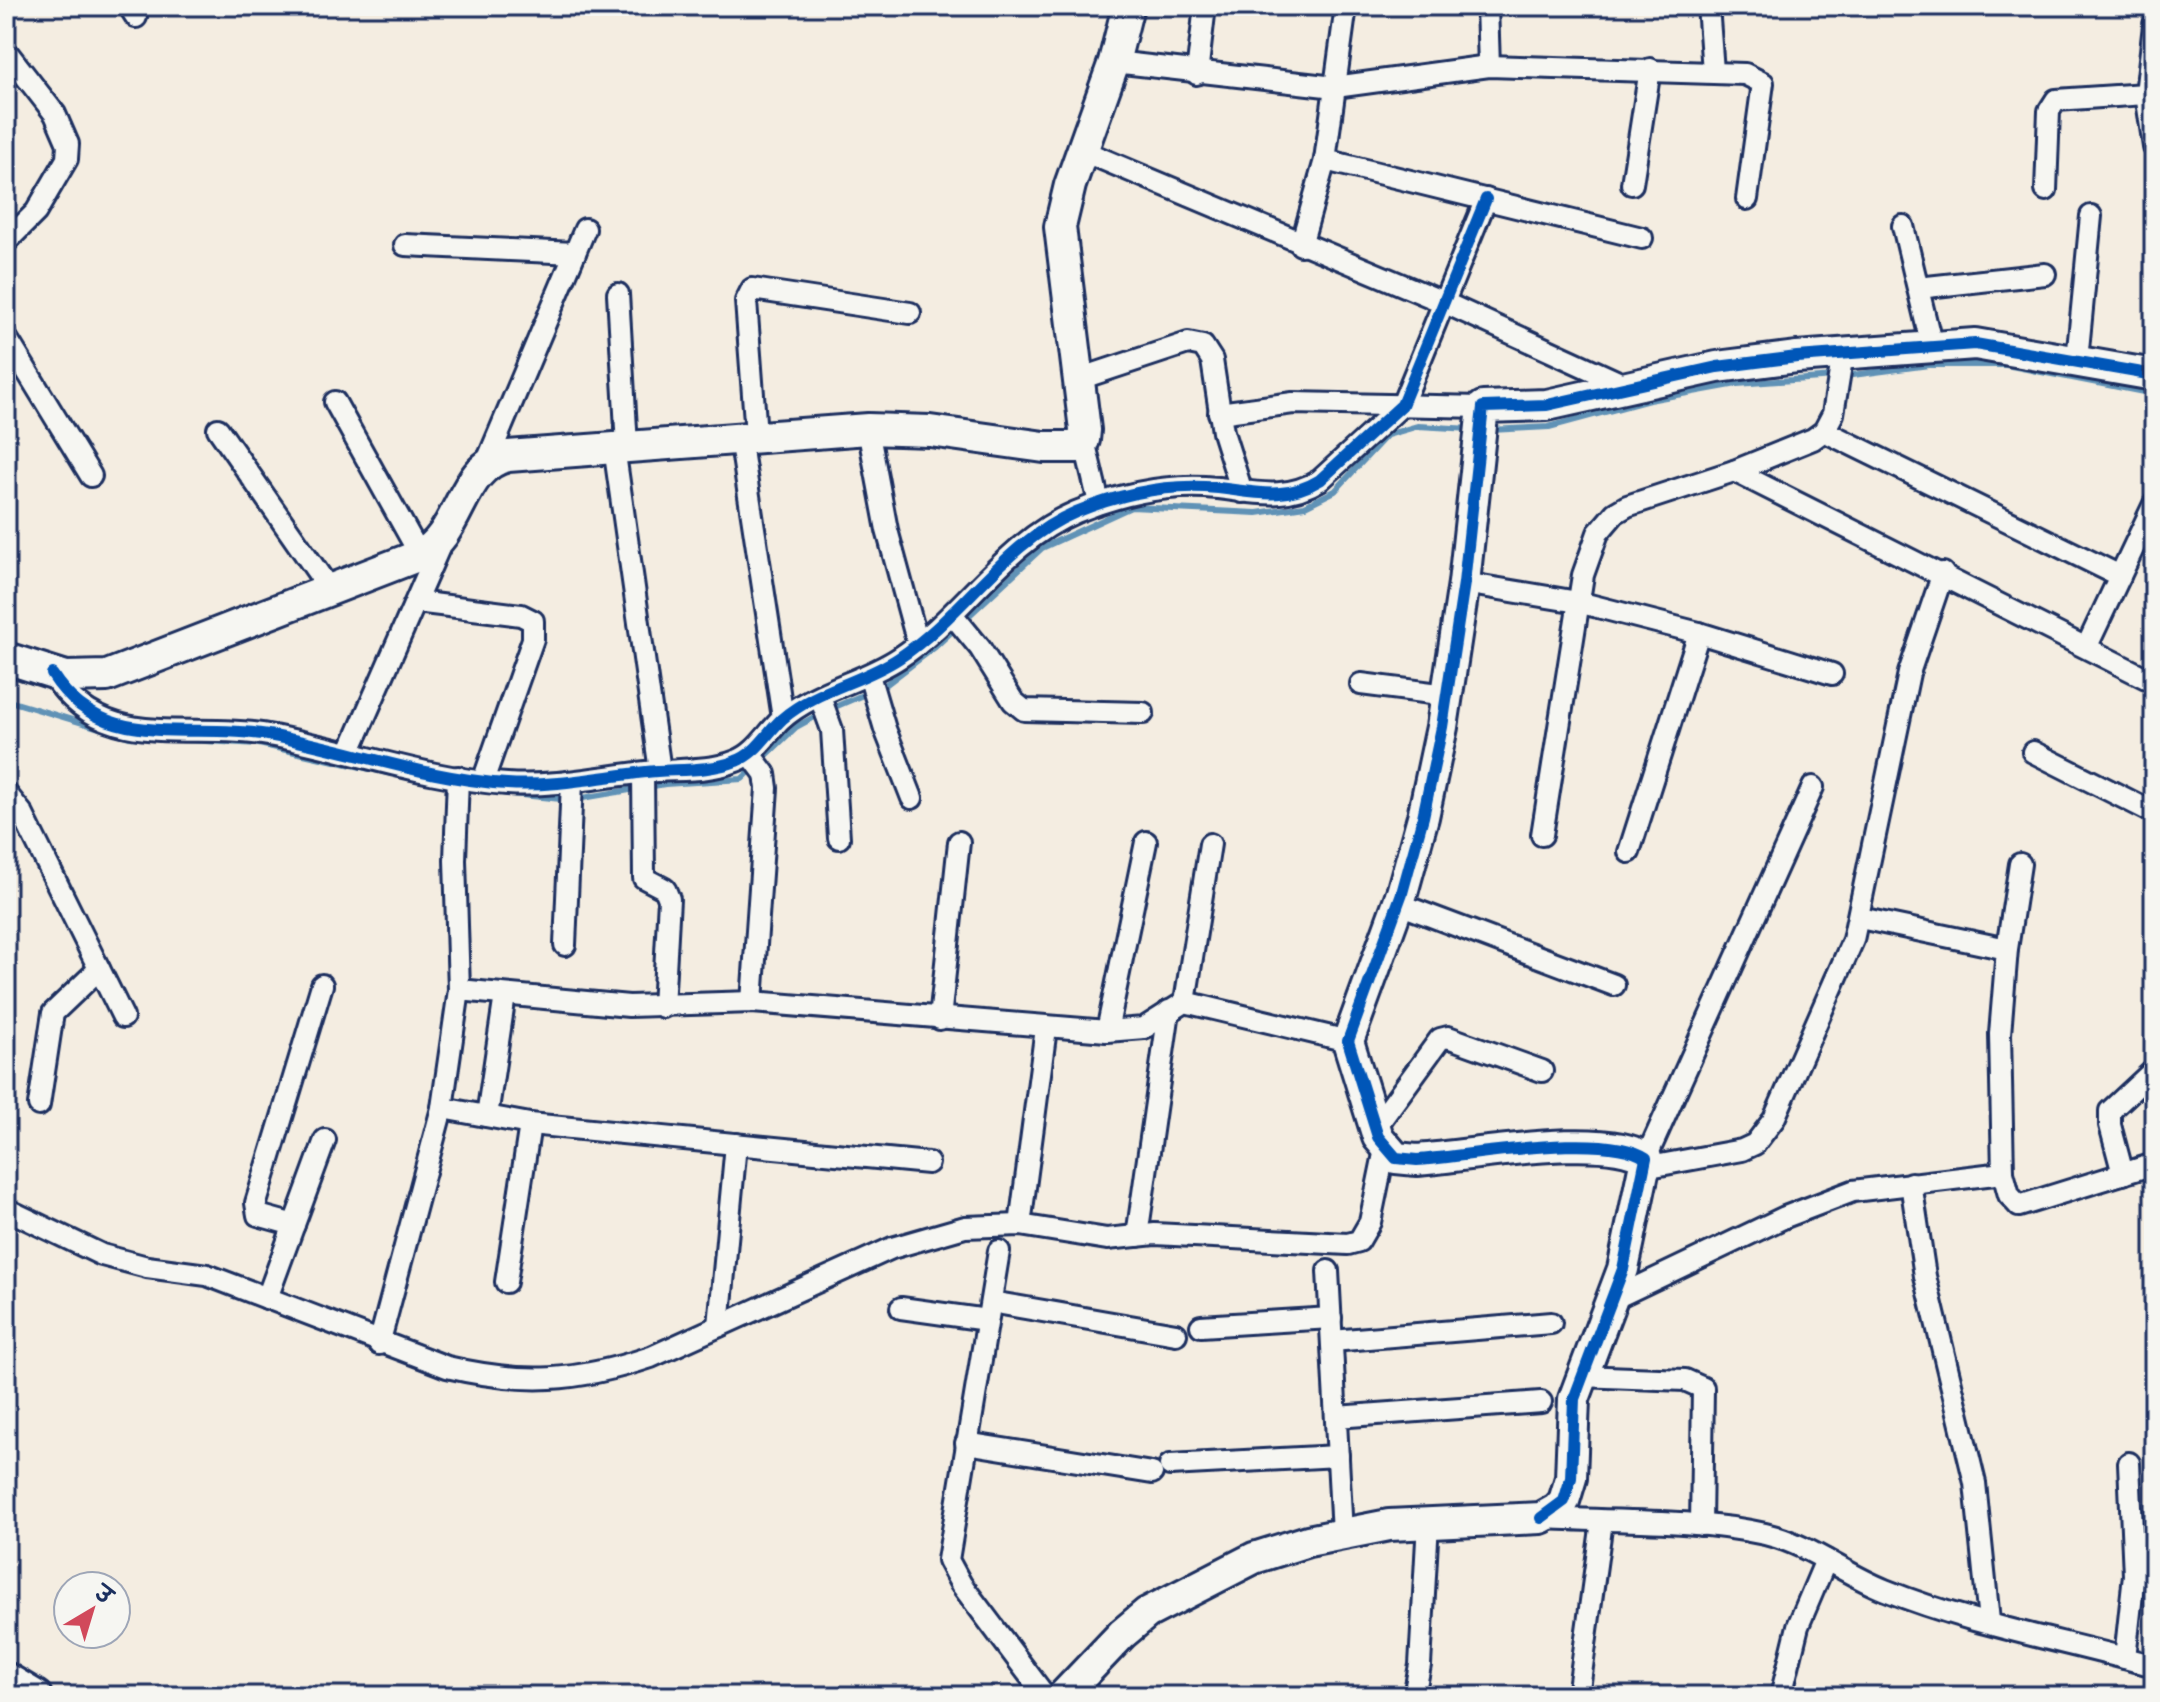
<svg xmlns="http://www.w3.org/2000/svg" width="2160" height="1702" font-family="'Gochi Hand','Playpen Sans Deva',sans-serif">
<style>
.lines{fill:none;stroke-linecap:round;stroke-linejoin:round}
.stream{stroke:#6092b6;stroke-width:6}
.street-casing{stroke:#1b2f5e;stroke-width:26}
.secondary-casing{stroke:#1b2f5e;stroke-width:36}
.street{stroke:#f6f6f2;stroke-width:20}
.secondary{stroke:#f6f6f2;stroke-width:30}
.cycleway-casing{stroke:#f6f6f2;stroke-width:17}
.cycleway{stroke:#0057b8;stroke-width:12}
</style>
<rect width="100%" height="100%" fill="#f4ede1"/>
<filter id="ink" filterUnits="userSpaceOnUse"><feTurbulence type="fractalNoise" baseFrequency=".0125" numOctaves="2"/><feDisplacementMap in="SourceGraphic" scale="16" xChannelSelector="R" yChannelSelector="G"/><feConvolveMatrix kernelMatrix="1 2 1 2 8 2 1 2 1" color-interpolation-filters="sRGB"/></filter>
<g filter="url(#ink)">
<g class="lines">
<!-- stream -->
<g class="stream">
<polyline points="1845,376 1929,365 2006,365 2154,394"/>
<polyline points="1490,430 1549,427 1649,400 1737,384 1834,377"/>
<polyline points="6,700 129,737 148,738"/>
<polyline points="830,709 884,686 935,647 1042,548 1131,507 1257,513 1305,506 1335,491 1387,435 1418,426 1471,429"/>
<polyline points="187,740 259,744 392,774"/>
<polyline points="502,793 571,800 665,784 742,779 796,727 820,714"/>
</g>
<defs>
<g id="street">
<polyline points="129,6 136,17"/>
<polyline points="1487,6 1489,66"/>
<polyline points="1708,6 1713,71"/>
<polyline points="2154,25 2146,94 2154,147"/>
<polyline points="6,51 55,114 68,144 67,159 36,212 6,242"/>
<polyline points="1114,62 1335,87 1489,66 1745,74 1763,83 1747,199"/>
<polyline points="1197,74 1205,6"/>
<polyline points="1083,151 1443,302 1627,386"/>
<polyline points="1325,160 1642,238"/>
<polyline points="1632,184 1650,69"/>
<polyline points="2046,190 2049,111 2056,100 2146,94"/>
<polyline points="1903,226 1932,347"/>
<polyline points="405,245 575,253"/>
<polyline points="1301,245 1325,160 1346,6"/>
<polyline points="1918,288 2045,274"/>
<polyline points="618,294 627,446"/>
<polyline points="6,337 91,476"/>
<polyline points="2077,360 2091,216"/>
<polyline points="1079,379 1188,343 1203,346 1212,360 1223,432 1242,492"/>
<polyline points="335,402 420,555"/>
<polyline points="1219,413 1293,403 1483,407"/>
<polyline points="218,429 330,590"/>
<polyline points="868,429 887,530 918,644"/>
<polyline points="1824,431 2120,576"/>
<polyline points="756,435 746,301 752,289 910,313"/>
<polyline points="740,437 783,718"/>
<polyline points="1084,440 1099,503"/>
<polyline points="614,447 660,771"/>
<polyline points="485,466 585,229"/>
<polyline points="1734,471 2154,682"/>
<polyline points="1464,583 1578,602 1699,633 1832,674"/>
<polyline points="416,602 521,615 533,621 533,639 483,781"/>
<polyline points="952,614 980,648 1013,701 1024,710 1143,713"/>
<polyline points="2087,646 2154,504"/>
<path d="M52,674c50,80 137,47 216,61 80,14 158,44 239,49 47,3 93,-7 139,-12 29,-3 63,0 90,-11 20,-7 31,-28 46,-42 33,-29 81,-37 117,-61 64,-42 105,-116 177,-146 39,-16 85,-27 129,-25 41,2 76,17 115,-7l82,-75 84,-206"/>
<polyline points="869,675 885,729 912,798"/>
<polyline points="1361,684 1447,695"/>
<polyline points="820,697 832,730 839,838"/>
<polyline points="2033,752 2154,813"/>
<polyline points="349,753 442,541"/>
<polyline points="750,754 765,774 767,788 752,1002"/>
<polyline points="643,773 644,878 665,889 669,899 663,1007"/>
<polyline points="6,793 22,813 123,1017"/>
<polyline points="1542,835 1583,575 1598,533 1615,513 1627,506 1734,471 1813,439 1824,431 1833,414 1843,353"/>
<polyline points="1629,852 1699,633"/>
<polyline points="1399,904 1614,985"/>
<polyline points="1860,918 2007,949"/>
<polyline points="565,945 572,782"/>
<polyline points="459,990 629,1006 752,1002 1107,1031 1144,1028 1185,1002 1348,1041"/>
<polyline points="1185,1002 1210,844"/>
<polyline points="940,1019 959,842"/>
<polyline points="1107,1031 1146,842"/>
<polyline points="39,1105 53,1013 99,969"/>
<polyline points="442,1108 530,1124 928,1163"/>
<polyline points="487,1116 505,995"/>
<polyline points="1375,1128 1440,1039 1448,1037 1542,1071"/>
<polyline points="1646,1158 1813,787"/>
<polyline points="1644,1168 1742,1150 1755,1144 1774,1119 1853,940 1909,673 1943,573"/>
<polyline points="2003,1173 2000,1034 2007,949 2020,864"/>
<polyline points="2123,1174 2110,1125 2110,1111 2154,1070"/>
<polyline points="1911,1183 1925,1276 1975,1483 1989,1621"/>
<path d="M6,1209l96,46 45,12 60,8 240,92c77,18 129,15 204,-10l241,-109 73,-21 55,-2 87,14 48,-5 193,10 11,-3 11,-19 15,-73"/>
<polyline points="294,1225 258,1215 256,1203 322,985"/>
<polyline points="1020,1225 1046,1028"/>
<polyline points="1137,1236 1169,1011"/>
<polyline points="999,1251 948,1560 961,1584 1045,1696"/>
<polyline points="1328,1271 1342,1534"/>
<polyline points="506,1282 530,1124"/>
<polyline points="267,1298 325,1140"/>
<polyline points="1611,1300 1785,1217 1853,1191 2003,1173 2009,1195 2019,1206 2154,1164"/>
<polyline points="991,1302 1176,1334"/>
<polyline points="901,1308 987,1320"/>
<polyline points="719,1326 736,1144"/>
<polyline points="1201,1326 1331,1318"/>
<polyline points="1332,1341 1551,1323"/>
<polyline points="379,1344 442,1108 459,990 455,860 458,777"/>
<polyline points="1580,1376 1685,1380 1703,1388 1701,1525"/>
<polyline points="1336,1417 1541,1402"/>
<polyline points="966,1443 1152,1473"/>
<polyline points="1170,1465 1338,1456"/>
<path d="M1541,1518c74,4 152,0 224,16 44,10 79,40 120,56 86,35 181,51 269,76"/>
<polyline points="2125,1658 2134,1575 2129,1463"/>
<polyline points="1414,1696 1420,1665 1428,1522"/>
<polyline points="1578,1696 1602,1521"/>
<polyline points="1781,1696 1798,1626 1826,1560"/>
</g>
<g id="secondary">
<path d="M6,658l60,19 41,-1 313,-121c42,-21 39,-89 88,-99l360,-27 62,2 114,16h34l6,-7 1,-10 -25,-203 10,-42 44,-123 14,-56"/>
<polyline points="6,1678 36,1696"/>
<path d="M1063,1696l59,-62 25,-21 107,-55 54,-17 81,-16 152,-7 16,-9 7,-8 7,-23 3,-79 49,-130 23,-111c-41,-28 -175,-2 -229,2l-21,-2 -18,-21 -30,-96 54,-148 21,-76 19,-90 22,-144 19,-176 64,-2 170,-38 80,-10 178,-13 179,31"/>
</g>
</defs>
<!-- street casing -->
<use href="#street" class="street-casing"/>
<!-- secondary casing -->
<use href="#secondary" class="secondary-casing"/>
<!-- street -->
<use href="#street" class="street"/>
<!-- secondary -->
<use href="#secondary" class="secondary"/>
<defs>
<g id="cycleway">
<path d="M52,674c50,80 137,47 216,61 80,14 158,44 239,49 47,3 93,-7 139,-12 29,-3 63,0 90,-11 20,-7 31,-28 46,-42 33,-29 81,-37 117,-61 64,-42 105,-116 177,-146 39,-16 85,-27 129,-25 41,2 76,17 115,-7l82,-75 84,-206"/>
<path d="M1541,1518l23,-17 7,-23 3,-79 49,-130 23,-111c-41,-28 -175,-2 -229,2l-21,-2 -18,-21 -30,-96 54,-148 21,-76 19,-90 22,-144 19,-176 64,-2 170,-38 80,-10 178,-13 179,31"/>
</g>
</defs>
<!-- cycleway casing -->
<use href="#cycleway" class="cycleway-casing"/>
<!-- cycleway -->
<use href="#cycleway" class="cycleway"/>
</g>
</g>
<!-- margin -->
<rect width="2160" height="1702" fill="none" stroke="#f6f6f2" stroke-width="32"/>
<rect x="16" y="16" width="2128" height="1670" fill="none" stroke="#1b2f5e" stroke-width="3" filter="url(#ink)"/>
<!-- north arrow -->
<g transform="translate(92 1610) rotate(38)"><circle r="38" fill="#f6f6f2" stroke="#9ea6b7" stroke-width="2"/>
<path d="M0-6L14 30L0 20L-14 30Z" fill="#d1495b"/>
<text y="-12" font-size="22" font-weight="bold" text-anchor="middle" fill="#1b2f5e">उ</text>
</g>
</svg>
